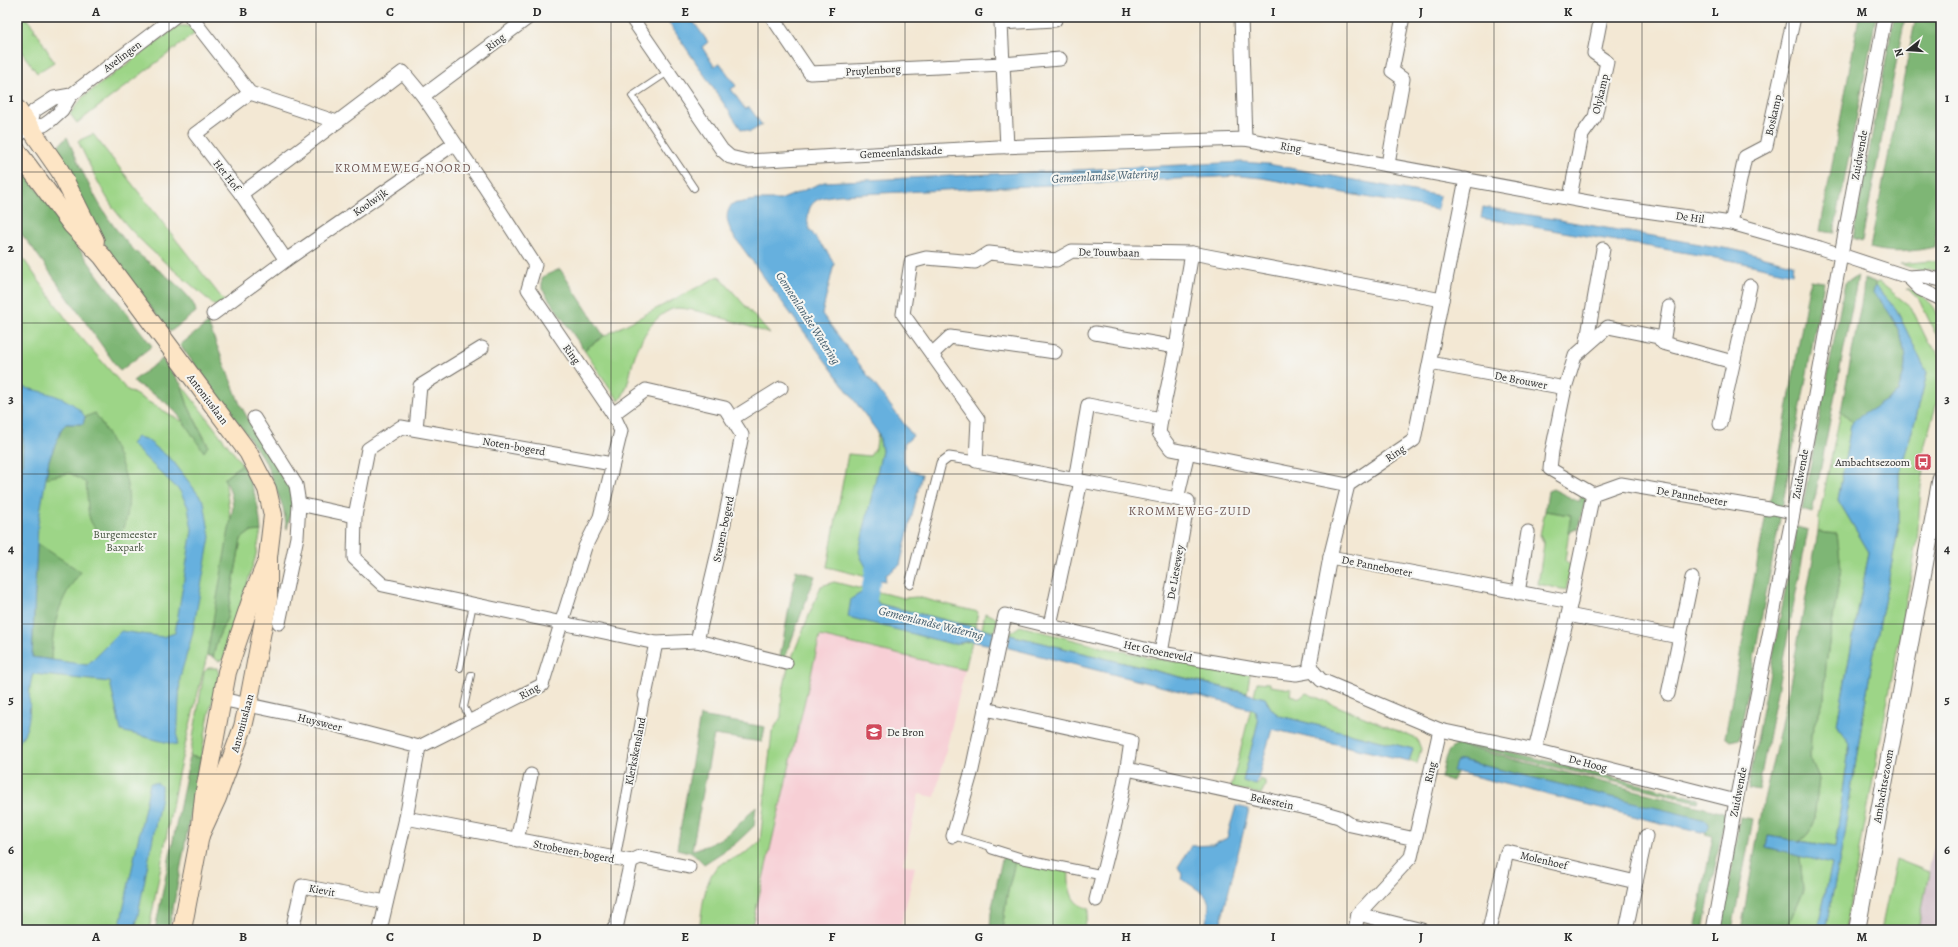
<svg xmlns="http://www.w3.org/2000/svg" width="1958" height="947" font-family="Alegreya,serif">
<style>
.built{fill:#f7cfd5}
.industrial{fill:#d2bdc8}
.green{fill:#9dd587;stroke:#648059}
.forest{fill:#7eb674;stroke:#547050}
.water{fill:#66b0de;stroke:#486e84}
.lines{fill:none;stroke-linecap:round;stroke-linejoin:round}
.canal{stroke:#66b0de;stroke-width:17}
.service-casing{stroke:#716d66;stroke-width:8}
.pedestrian-casing{stroke:#716d66;stroke-width:11}
.minor-casing{stroke:#716d66;stroke-width:15}
.tertiary-casing{stroke:#716d66;stroke-width:18}
.secondary-casing{stroke:#716d66;stroke-width:20}
.service{stroke:#fff;stroke-width:6}
.pedestrian{stroke:#fff;stroke-width:9}
.minor{stroke:#fff;stroke-width:13}
.tertiary{stroke:#fff;stroke-width:16}
.secondary{stroke:#fde5c5;stroke-width:18}
.grid{fill:none;stroke:#2b2b2b;stroke-width:1;stroke-opacity:0.55}
.labels{text-anchor:middle;stroke-width:4;stroke-linejoin:round;paint-order:stroke}
.street-label{font-size:11px;fill:#2b2b2b;stroke:#f6f6f2}
.poi-label{font-size:11px;fill:#2b2b2b;stroke:#f6f6f2;text-anchor:end}
.park-label{font-size:11px;fill:#485642;stroke:#f6f6f2}
.neighbourhood-label{font-size:12px;letter-spacing:1px;fill:#725954;stroke:#f6f6f2}
.water-label{font-size:12px;font-style:italic;fill:#405a6a;stroke:#f6f6f2}
.neatline{fill:none;stroke:#2b2b2b;stroke-width:1.5}
.grid-label{font-size:13px;text-anchor:middle;font-weight:bold;fill:#2b2b2b}
</style>
<rect width="100%" height="100%" fill="#f6f6f2"/>
<filter id="ink" filterUnits="userSpaceOnUse"><feTurbulence type="fractalNoise" baseFrequency=".025" numOctaves="2"/><feDisplacementMap in="SourceGraphic" scale="8" xChannelSelector="R" yChannelSelector="G"/><feConvolveMatrix kernelMatrix="1 2 1 2 8 2 1 2 1" color-interpolation-filters="sRGB"/></filter>
<filter id="wash" filterUnits="userSpaceOnUse"><feTurbulence type="fractalNoise" baseFrequency=".012" numOctaves="4" result="noise"/><feDisplacementMap in="SourceGraphic" scale="16" xChannelSelector="R" yChannelSelector="G"/><feGaussianBlur stdDeviation="0.9" result="paint"/><feColorMatrix in="noise" values="0 0 0 0 0 0 0 0 0 0 0 0 0 0 0 0 0 1.4 0 .05"/><feComposite in="paint" operator="in"/></filter>
<g filter="url(#wash)">
<rect width="100%" height="100%" fill="#f3e8d4"/>
<!-- built -->
<polygon class="built" points="820,636 965,670 935,797 919,794 903,864 915,867 900,930 751,930"/>
<!-- industrial -->
<polygon class="industrial" points="1941,819 1941,930 1918,930 1930,863"/>
<!-- green -->
<g class="green">
<polygon points="17,17 25,17 35,29 33,31 36,31 54,62 37,73 17,46"/>
<polygon points="178,26 187,26 198,31 77,123 70,114 83,97"/>
<path d="M93,134l132,168 -10,4c-33,-31 -74,-59 -101,-97 -14,-21 -25,-45 -36,-68z"/>
<polygon points="17,250 72,327 126,389 185,423 208,445 188,406 181,384 242,464 225,478 234,546 178,774 149,930 17,930"/>
<polygon points="1941,260 1941,271 1927,270 1926,272 1900,264"/>
<path d="M719,276l51,58c-17,-6 -85,-31 -98,-25 -20,8 -29,27 -37,46 -5,15 -6,34 -16,46l-35,-51 20,-14z"/>
<polygon points="1879,282 1911,307 1928,342 1941,356 1941,388 1918,469 1924,471 1921,486 1917,543 1845,930 1825,930 1840,858 1870,673 1899,526 1899,474 1917,414 1927,373 1896,309 1875,286 1875,283"/>
<path d="M1907,288c27,12 34,23 34,53l-7,-10 -14,-30z"/>
<polygon points="1841,411 1853,422 1851,425 1838,500 1869,552 1837,724 1838,728 1850,743 1835,847 1800,841 1807,835 1813,826 1819,779 1810,758 1811,734 1824,699 1826,663 1841,568 1837,534 1818,532 1819,517"/>
<polygon points="878,432 882,451 861,558 869,569 871,578 827,567 848,454 870,456 876,447"/>
<polygon points="1545,511 1571,515 1565,561 1571,566 1566,590 1538,584 1544,544 1540,535"/>
<polygon points="261,531 255,559 223,660 218,661 213,657 218,638 227,618 241,539 250,532"/>
<path d="M834,582l32,8 -14,9 -4,18 113,26 11,-2 -7,29 -145,-34 -69,294h-52c3,-18 5,-56 22,-66 15,-8 26,-9 39,-23l12,-109 9,-15 1,-21 6,-29 33,-81z"/>
<polygon points="878,592 904,598 917,597 978,612 975,627 879,604 876,599"/>
<polygon points="985,613 995,617 997,621 994,632 982,629"/>
<polygon points="1020,626 1101,647 1159,659 1250,674 1247,693 1010,635 1010,633"/>
<polygon points="208,668 217,668 219,674 208,719 201,758 190,756 204,672"/>
<polygon points="1257,682 1270,683 1270,686 1291,689 1290,695 1300,698 1306,693 1417,739 1421,749 1417,764 1409,761 1413,749 1280,716 1272,710 1265,698 1254,695"/>
<polygon points="1251,708 1255,710 1258,722 1243,781 1257,785 1261,779 1265,781 1265,786 1261,794 1231,788"/>
<polygon points="1800,856 1832,864 1817,930 1786,930 1803,890"/>
<path d="M1016,857l53,12c-1,15 0,37 20,39l-5,22h-82l5,-34z"/>
<polygon points="1896,859 1929,872 1918,930 1881,930"/>
</g>
<!-- forest -->
<g class="forest">
<polygon points="1859,17 1876,17 1834,233 1820,231"/>
<polygon points="1894,17 1905,17 1862,241 1853,238"/>
<path d="M1916,17h25v186l-7,44c-22,5 -42,7 -64,1z"/>
<path d="M67,137c18,41 35,81 68,114 15,14 59,41 61,61l-26,20 -54,-69 -19,-32 -42,-82z"/>
<polygon points="17,160 99,277 152,346 120,371 32,247 17,229"/>
<polygon points="560,269 604,336 584,350 542,289 542,277"/>
<polygon points="1858,276 1812,513 1802,510 1845,283"/>
<path d="M1864,279l11,4 -1,10c17,18 31,43 31,70 0,10 -5,21 -7,30l-45,29 -12,-11 22,-118z"/>
<polygon points="1810,280 1824,282 1739,739 1730,741 1725,737 1767,509 1772,496"/>
<polygon points="208,323 240,404 253,428 296,489 287,529 283,507 266,463 247,435 180,345"/>
<path d="M162,359l19,25 7,22 20,40 -4,6c-12,-16 -23,-38 -39,-50 -10,-8 -22,-13 -32,-21z"/>
<polygon points="17,405 24,407 17,617"/>
<path d="M95,413c23,36 49,86 22,127 -35,-12 -27,-25 -31,-57l-16,-10 -24,5 3,-18 13,-32 4,-4h17l2,-7z"/>
<path d="M242,464c12,24 17,40 19,67l-11,1 -9,7 -14,79 -9,20 -5,18 2,2 -8,-3 26,-148c-1,-11 -3,-20 -9,-28z"/>
<polygon points="1553,489 1579,502 1582,494 1585,495 1586,499 1578,528 1568,533 1571,515 1545,511 1548,491"/>
<polygon points="1797,527 1808,530 1758,791 1748,789"/>
<polygon points="1818,532 1837,534 1841,568 1826,663 1824,699 1811,734 1810,758 1819,779 1813,826 1807,835 1800,841 1768,836 1766,848 1800,856 1803,890 1786,930 1741,930 1763,804 1789,689"/>
<path d="M37,543l44,29c-23,28 -28,52 -30,88l-19,-3z"/>
<polygon points="796,570 815,576 785,658 780,657"/>
<path d="M700,716l65,11 -3,15 -48,-7 -22,115c28,-6 46,-23 64,-44l-2,20 -19,18 -31,20 -11,-11 -16,-4z"/>
<polygon points="1452,739 1460,739 1699,799 1698,802 1459,744 1453,744 1449,741"/>
<path d="M1458,745l266,68 1,2 -22,115h-8l18,-94 -8,-2 4,-10 -90,-25 -158,-39 -7,11 2,1 -3,9 -12,-3c3,-12 3,-30 17,-33z"/>
<polygon points="190,756 201,758 169,930 155,930"/>
<polygon points="1740,817 1753,819 1732,930 1721,930"/>
<polygon points="1003,854 1016,857 1007,896 1002,930 990,930 991,912"/>
</g>
<!-- water -->
<g class="water">
<polygon points="665,17 690,17 708,42 702,47 714,66 720,63 736,86 731,89 745,109 749,107 762,125 750,132 741,129"/>
<path d="M1242,162l26,2 172,32 -3,14 -175,-32 -23,-2 -400,19c-16,2 -30,3 -31,22 -1,4 0,10 3,14 7,12 18,20 23,33l-12,50 91,122 -9,8v18l6,9 12,3 -22,91 -14,10 -1,6 -14,-3c-3,-10 -10,-17 -12,-27l23,-100 -3,-17 -146,-199c-6,-12 -9,-20 -1,-31l23,-4h25l44,-18z"/>
<polygon points="1483,207 1735,250 1793,264 1792,274 1734,261 1481,218"/>
<path d="M1875,286l21,23 31,64 -10,41 -18,60v52l-29,147 -30,185 -15,72h-8l15,-66 -66,-16 2,-12 67,11 15,-104 -12,-15 -1,-4 32,-172 -31,-52 13,-75 3,-5 44,-27c2,-9 7,-20 7,-30 0,-27 -14,-52 -32,-70z"/>
<path d="M17,386c22,5 56,10 68,31l-2,7h-17l-4,4 -13,32 -11,64 -6,133 55,8 34,-34 42,6 12,-4 17,-103 -4,-23 -8,-16 -49,-47 6,-7 9,2 27,22 31,41 6,35 -18,99 -12,41 -3,68 -56,-14 -11,-49 -77,-8c-9,27 5,45 -16,71v-128l7,-210 -7,-2z"/>
<polygon points="866,590 878,592 876,599 879,604 994,632 991,645 971,641 952,644 848,617 851,599"/>
<polygon points="1010,635 1265,698 1272,710 1280,716 1413,749 1409,761 1272,729 1256,785 1243,781 1258,722 1255,710 1009,648 1007,647"/>
<polygon points="1461,760 1706,820 1709,824 1706,832 1701,833 1453,771 1456,762"/>
<polygon points="150,783 157,783 161,786 161,796 135,930 119,930"/>
<path d="M1236,806l13,3 -30,121h-15c9,-35 7,-31 -22,-51l1,-3 -5,-9 13,-21 22,-1 14,-7z"/>
</g>
<g class="lines">
<!-- canal -->
<polyline class="canal" points="872,609 867,608 876,556"/>
</g>
</g>
<g filter="url(#ink)">
<g class="lines">
<defs>
<g id="service">
<polyline points="668,72 632,96 694,188"/>
<polyline points="460,668 473,604"/>
<polyline points="471,721 464,707 471,675"/>
<polyline points="953,836 991,847 992,849"/>
</g>
<g id="pedestrian">
<polyline points="1769,509 1793,514"/>
<polyline points="910,584 941,463 949,457 976,461"/>
<polyline points="992,849 1024,859 1102,875"/>
<polyline points="615,859 645,696"/>
</g>
<g id="minor">
<polyline points="191,17 250,93 337,122 403,72 423,96"/>
<polyline points="631,17 722,150 730,157 747,161 998,147 1245,139 1610,206 1731,223 1820,248 1908,277 1924,276 1941,280"/>
<polyline points="772,17 810,73 1003,64 1060,59"/>
<polyline points="1241,17 1245,139"/>
<polyline points="250,93 195,134 241,194 337,122"/>
<polyline points="30,127 34,111 54,98 71,95"/>
<polyline points="17,136 30,127 44,125 51,120 62,110 71,95 174,17"/>
<polyline points="1007,147 1001,23 1055,20 1055,17"/>
<polyline points="1388,164 1403,79 1392,71 1403,17"/>
<polyline points="241,194 286,260"/>
<polyline points="1570,197 1582,135 1595,117 1607,62 1594,53 1601,17"/>
<polyline points="1731,223 1745,157 1766,146 1794,17"/>
<polyline points="1908,277 1920,289 1941,299"/>
<polyline points="213,314 286,260 454,144"/>
<polyline points="1095,333 1176,347 1161,419 1159,433 1171,449 1348,485"/>
<polyline points="1663,343 1669,307"/>
<polyline points="1586,346 1603,249"/>
<polyline points="1176,347 1192,253"/>
<polyline points="932,354 950,337 1055,352"/>
<polyline points="1430,363 1565,388 1575,356 1608,327 1658,337 1663,343 1733,362"/>
<polyline points="254,418 296,485 299,504 297,537 279,623"/>
<polyline points="733,418 781,388"/>
<polyline points="1720,424 1750,286"/>
<polyline points="416,429 420,386 482,348"/>
<polyline points="612,464 401,427 368,449 355,516 354,558 383,585 656,643 697,641 719,548 742,435 725,408 646,390 613,414"/>
<polyline points="1075,480 1088,405 1161,419"/>
<polyline points="1593,494 1621,484 1769,509"/>
<polyline points="1177,499 976,461 978,419 903,314 911,262 926,258 975,262 989,253 1056,260 1072,251 1192,253 1442,300"/>
<polyline points="299,504 355,516"/>
<polyline points="1330,557 1571,602"/>
<polyline points="1518,593 1528,532"/>
<polyline points="1568,615 1679,637"/>
<polyline points="1050,625 1081,481"/>
<polyline points="697,641 786,663"/>
<polyline points="1161,653 1188,501 1177,499 1188,452"/>
<polyline points="1668,694 1692,578"/>
<polyline points="645,696 656,643"/>
<polyline points="221,699 300,716 419,747"/>
<path d="M985,709l146,32c-7,54 -22,106 -35,159"/>
<polyline points="1440,730 1535,750 1736,801"/>
<polyline points="1535,750 1568,615 1593,494 1550,469 1552,451 1565,388"/>
<polyline points="1127,769 1315,810 1339,817 1351,825 1415,839"/>
<polyline points="406,818 631,861 617,924 613,930"/>
<polyline points="953,836 972,770 1005,615 1161,653 1260,670 1296,674 1313,671"/>
<polyline points="517,840 531,775"/>
<polyline points="631,861 640,857 689,867"/>
<polyline points="1636,882 1646,836"/>
<polyline points="1358,914 1422,930"/>
<polyline points="292,930 302,886 386,902"/>
<polyline points="380,930 406,818 419,747 542,685 585,547 600,517 621,431 613,414 528,289 535,265 484,186 423,96 529,17"/>
<polyline points="1355,930 1358,914 1411,857 1440,730 1321,680 1313,671 1310,665 1330,557 1348,485 1414,440 1466,179"/>
<polyline points="1489,930 1507,852 1636,882 1626,930"/>
<polyline points="1713,930 1736,801 1793,514 1885,17"/>
</g>
<polyline id="tertiary" points="1857,930 1941,477"/>
<g id="secondary">
<polyline points="17,109 60,171 95,241"/>
<polyline points="17,151 72,225 102,256 201,389 248,452 267,489 273,515 268,557 268,599 248,705 243,727 217,798 200,835"/>
<polyline points="182,930 200,835 204,796 227,672 253,595 265,566"/>
</g>
</defs>
<!-- service casing -->
<use href="#service" class="service-casing"/>
<!-- pedestrian casing -->
<use href="#pedestrian" class="pedestrian-casing"/>
<!-- minor casing -->
<use href="#minor" class="minor-casing"/>
<!-- tertiary casing -->
<use href="#tertiary" class="tertiary-casing"/>
<!-- secondary casing -->
<use href="#secondary" class="secondary-casing"/>
<!-- service -->
<use href="#service" class="service"/>
<!-- pedestrian -->
<use href="#pedestrian" class="pedestrian"/>
<!-- minor -->
<use href="#minor" class="minor"/>
<!-- tertiary -->
<use href="#tertiary" class="tertiary"/>
<!-- secondary -->
<use href="#secondary" class="secondary"/>
</g>
</g>
<!-- grid -->
<path class="grid" d="M169,17v913M316,17v913M464,17v913M611,17v913M758,17v913M905,17v913M1053,17v913M1200,17v913M1347,17v913M1494,17v913M1642,17v913M1789,17v913M17,172h1924M17,323h1924M17,474h1924M17,624h1924M17,774h1924"/>
<!-- icons -->
<defs>
<symbol id="bus-square" viewBox="-11 -11 22 22"><rect x="-9" y="-9" width="18" height="18" rx="4" fill="#d1495b" stroke="#f6f6f2"/><path d="M-5-6H5V4H4V6H2V4H-2V6H-4V4H-5ZM-3.5-4V0h7V-4ZM-3.5 1.2v1.5H-2V1.2ZM2 1.2v1.5H3.5V1.2Z" fill="#fff"/></symbol>
<symbol id="school-square" viewBox="-11 -11 22 22"><rect x="-9" y="-9" width="18" height="18" rx="4" fill="#d1495b" stroke="#f6f6f2"/><path d="M0-5L7-2L0 1L-7-2ZM-4 1L0 2.5L4 1V4Q0 6-4 4Z" fill="#fff"/></symbol>
</defs>
<g fill-rule="evenodd">
<use href="#bus-square" x="1913" y="452" width="20" height="20"/>
<use href="#school-square" x="864" y="722" width="20" height="20"/>
</g>
<g class="labels">
<!-- street labels -->
<g class="street-label">
<text transform="translate(495 42) rotate(-37)" y="4">Ring</text>
<text transform="translate(122 56) rotate(-37)" y="4">Avelingen</text>
<text transform="translate(873 70) rotate(-3)" y="4">Pruylenborg</text>
<text transform="translate(1600 94) rotate(-77)" y="4">Olykamp</text>
<text transform="translate(1773 115) rotate(-77)" y="4">Boskamp</text>
<text transform="translate(1291 147) rotate(10)" y="4">Ring</text>
<text transform="translate(901 152) rotate(-3)" y="4">Gemeenlandskade</text>
<text transform="translate(1859 155) rotate(-80)" y="4">Zuidwende</text>
<text transform="translate(227 175) rotate(52)" y="4">Het Hof</text>
<text transform="translate(370 202) rotate(-35)" y="4">Koolwijk</text>
<text transform="translate(1690 217) rotate(8)" y="4">De Hil</text>
<text transform="translate(1109 252) rotate(1)" y="4">De Touwbaan</text>
<text transform="translate(572 354) rotate(54)" y="4">Ring</text>
<text transform="translate(1521 380) rotate(11)" y="4">De Brouwer</text>
<text transform="translate(208 399) rotate(53)" y="4">Antoniuslaan</text>
<text transform="translate(514 446) rotate(10)" y="4">Noten-bogerd</text>
<text transform="translate(1395 453) rotate(-34)" y="4">Ring</text>
<text transform="translate(1800 474) rotate(-80)" y="4">Zuidwende</text>
<text transform="translate(1692 496) rotate(10)" y="4">De Panneboeter</text>
<text transform="translate(723 529) rotate(-78)" y="4">Stenen-bogerd</text>
<text transform="translate(1377 566) rotate(11)" y="4">De Panneboeter</text>
<text transform="translate(1175 572) rotate(-80)" y="4">De Liesewey</text>
<text transform="translate(1158 651) rotate(12)" y="4">Het Groeneveld</text>
<text transform="translate(529 691) rotate(-30)" y="4">Ring</text>
<text transform="translate(320 722) rotate(14)" y="4">Huysweer</text>
<text transform="translate(242 723) rotate(-75)" y="4">Antoniuslaan</text>
<text transform="translate(635 751) rotate(-79)" y="4">Klerkskensland</text>
<text transform="translate(1588 763) rotate(14)" y="4">De Hoog</text>
<text transform="translate(1430 772) rotate(-77)" y="4">Ring</text>
<text transform="translate(1883 786) rotate(-80)" y="4">Ambachtsezoom</text>
<text transform="translate(1738 792) rotate(-79)" y="4">Zuidwende</text>
<text transform="translate(1272 801) rotate(12)" y="4">Bekestein</text>
<text transform="translate(574 851) rotate(11)" y="4">Strobenen-bogerd</text>
<text transform="translate(1544 860) rotate(13)" y="4">Molenhoef</text>
<text transform="translate(322 890) rotate(11)" y="4">Kievit</text>
</g>
<!-- poi labels -->
<g class="poi-label">
<text x="1910" y="466">Ambachtsezoom</text>
<text x="887" y="736" text-anchor="start">De Bron</text>
</g>
<!-- park labels -->
<g class="park-label">
<text x="125" y="538">Burgemeester<tspan x="125" dy="13">Baxpark</tspan></text>
</g>
<!-- neighbourhood labels -->
<g class="neighbourhood-label">
<text x="403" y="172">KROMMEWEG-NOORD</text>
<text x="1190" y="515">KROMMEWEG-ZUID</text>
</g>
<!-- water labels -->
<g class="water-label">
<text transform="translate(1105 176) rotate(-3)" y="4">Gemeenlandse Watering</text>
<text transform="translate(808 318) rotate(57)" y="4">Gemeenlandse Watering</text>
<text transform="translate(931 623) rotate(14)" y="4">Gemeenlandse Watering</text>
</g>
</g>
<!-- margin -->
<rect width="1958" height="947" fill="none" stroke="#f6f6f2" stroke-width="44"/>
<!-- north arrow -->
<g transform="translate(1908 50) rotate(253)" stroke="#f6f6f2" stroke-width="3" paint-order="stroke">
<path d="M0-3L7 15L0 10L-7 15Z" fill="#2b2b2b"/>
<text y="-6" font-size="11" font-weight="bold" text-anchor="middle" fill="#2b2b2b">N</text>
</g>
<rect x="22" y="22" width="1914" height="903" class="neatline"/>
<g class="grid-label">
<text x="96" y="16">A</text>
<text x="243" y="16">B</text>
<text x="390" y="16">C</text>
<text x="537" y="16">D</text>
<text x="685" y="16">E</text>
<text x="832" y="16">F</text>
<text x="979" y="16">G</text>
<text x="1126" y="16">H</text>
<text x="1273" y="16">I</text>
<text x="1421" y="16">J</text>
<text x="1568" y="16">K</text>
<text x="1715" y="16">L</text>
<text x="1862" y="16">M</text>
<text x="11" y="102">1</text>
<text x="1947" y="102">1</text>
<text x="11" y="252">2</text>
<text x="1947" y="252">2</text>
<text x="11" y="403">3</text>
<text x="1947" y="403">3</text>
<text x="11" y="553">4</text>
<text x="1947" y="553">4</text>
<text x="11" y="704">5</text>
<text x="1947" y="704">5</text>
<text x="11" y="854">6</text>
<text x="1947" y="854">6</text>
<text x="96" y="941">A</text>
<text x="243" y="941">B</text>
<text x="390" y="941">C</text>
<text x="537" y="941">D</text>
<text x="685" y="941">E</text>
<text x="832" y="941">F</text>
<text x="979" y="941">G</text>
<text x="1126" y="941">H</text>
<text x="1273" y="941">I</text>
<text x="1421" y="941">J</text>
<text x="1568" y="941">K</text>
<text x="1715" y="941">L</text>
<text x="1862" y="941">M</text>
</g>
</svg>
